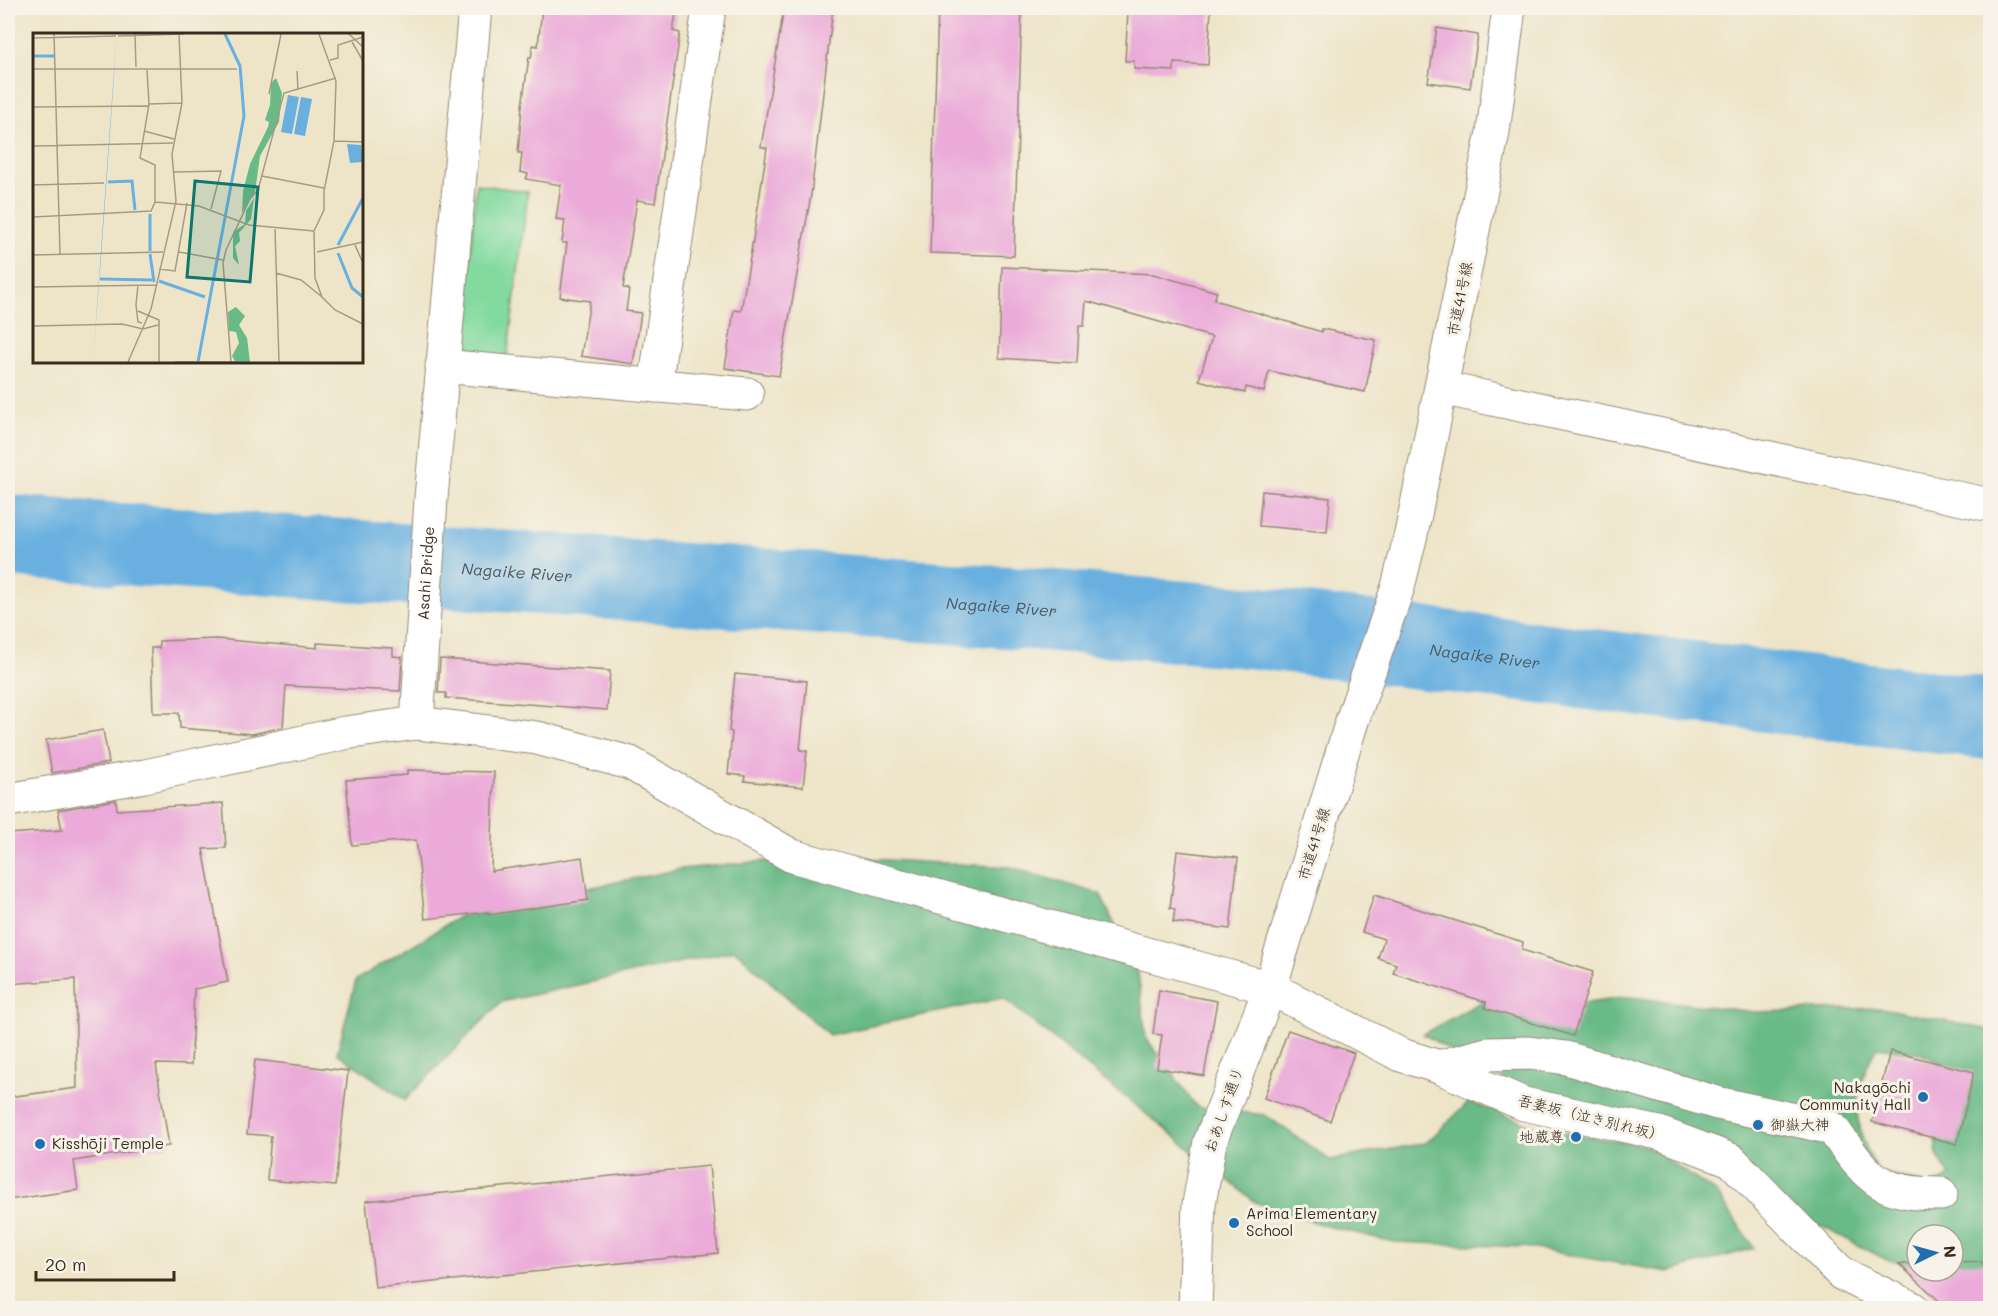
<svg xmlns="http://www.w3.org/2000/svg" width="1998" height="1316" font-family="Mali,'Klee One',sans-serif">
<style>
.green{fill:#82da9f;stroke:#5e825e;stroke-width:1.5}
.forest{fill:#69ba86;stroke:#527252;stroke-width:1.5;fill-rule:evenodd}
.lines{fill:none;stroke-linecap:round;stroke-linejoin:round}
.river{stroke:#69b0e0;stroke-width:82}
.building{fill:#ebaad9}
.minor-casing{stroke:#948874;stroke-width:35}
.minor{stroke:#fff;stroke-width:33}
.poi-dot{fill:#1f6fb2;stroke:#f7f3e8;stroke-width:2}
.labels{text-anchor:middle;stroke-width:6;stroke-linejoin:round;paint-order:stroke}
.street-label{font-size:15px;fill:#3b2a1e;stroke:#f7f3e8}
.poi-label{font-size:15px;fill:#3b2a1e;stroke:#f7f3e8;text-anchor:start}
.water-label{font-size:16px;font-style:italic;fill:#4b5962;stroke:#f7f3e8}
.inset-river{fill:none;stroke:#69b0e0;stroke-width:3}
.inset-road{fill:none;stroke:#a69a85;stroke-width:1.5}
.view{fill:#0f766e;fill-opacity:0.15;stroke:#0f766e;stroke-width:3}
.inset-edge{fill:none;stroke:#3b2a1e;stroke-width:3}
</style>
<rect width="100%" height="100%" fill="#f7f3e8"/>
<filter id="ink" filterUnits="userSpaceOnUse"><feTurbulence type="fractalNoise" baseFrequency=".0167" numOctaves="2"/><feDisplacementMap in="SourceGraphic" scale="12" xChannelSelector="R" yChannelSelector="G"/><feConvolveMatrix kernelMatrix="1 2 1 2 8 2 1 2 1" color-interpolation-filters="sRGB"/></filter>
<filter id="wash" filterUnits="userSpaceOnUse"><feTurbulence type="fractalNoise" baseFrequency=".008" numOctaves="4" result="noise"/><feDisplacementMap in="SourceGraphic" scale="24" xChannelSelector="R" yChannelSelector="G"/><feGaussianBlur stdDeviation="1.35" result="paint"/><feColorMatrix in="noise" values="0 0 0 0 0 0 0 0 0 0 0 0 0 0 0 0 0 1.4 0 .05"/><feComposite in="paint" operator="in"/></filter>
<g filter="url(#wash)">
<rect width="100%" height="100%" fill="#eee5c9"/>
<!-- green -->
<polygon class="green" points="476,184 528,192 507,359 479,356 464,341"/>
<!-- forest -->
<g class="forest">
<polygon points="819,856 1010,867 1100,894 1138,973 1146,1038 1197,1107 1265,1115 1330,1160 1426,1143 1469,1102 1546,1130 1644,1145 1717,1193 1754,1248 1669,1272 1524,1247 1394,1242 1326,1226 1255,1202 1003,998 829,1035 735,950 501,1002 405,1100 337,1053 356,980 465,913 681,869"/>
<path d="M1495,994l70,12 65,-9 125,15 127,-4 108,22v249l-42,-8h5v-36h-36v30l-30,-5 -103,-53 -68,-62 -148,-34 -98,-48 -47,-29zM1877,1047l42,6 37,17 -22,62 3,23 13,21 -17,10 -55,-15c-27,-47 -28,-76 -1,-124z"/>
</g>
<g class="lines">
<!-- river -->
<path class="river" id="s1" d="M8,536l1013,72 237,20 732,91"/>
</g>
<g id="blocks">
<!-- building -->
<g class="building">
<polygon points="542,8 634,8 676,14 673,31 680,33 655,203 637,200 623,288 629,289 626,311 641,313 633,364 581,356 590,301 560,297 567,243 562,243 565,220 556,219 561,185 526,179 528,174 520,172 522,153 518,153 522,106 529,57 531,58 533,45 538,46"/>
<polygon points="784,8 833,8 811,195 779,376 725,368 734,310 741,311 752,246 767,148 761,147"/>
<polygon points="938,8 1022,8 1014,256 930,253"/>
<polygon points="1135,8 1211,8 1208,65 1174,63 1174,71 1134,69 1134,61 1125,61 1128,12 1135,13"/>
<polygon points="1437,28 1478,35 1470,88 1428,82"/>
<polygon points="1002,267 1153,274 1217,292 1214,300 1322,332 1322,329 1376,340 1365,392 1269,371 1264,392 1246,387 1245,393 1199,380 1212,337 1086,301 1084,326 1079,326 1077,363 999,358"/>
<polygon points="1262,491 1330,498 1327,532 1259,526"/>
<polygon points="217,639 317,648 317,643 393,648 393,656 402,657 400,691 286,686 283,727 252,734 180,728 179,713 153,713 151,648 159,648 159,641"/>
<polygon points="440,659 610,671 607,710 446,698 446,693 438,693"/>
<polygon points="735,674 807,681 800,750 807,751 803,787 744,781 745,776 728,774 732,732 729,731"/>
<polygon points="103,730 109,763 52,773 46,740"/>
<polygon points="407,770 494,772 491,871 582,857 588,900 488,915 488,912 425,919 416,840 352,845 346,780 407,775"/>
<polygon points="116,800 117,810 223,803 226,848 203,849 228,982 194,989 191,1065 156,1064 169,1146 74,1161 78,1190 8,1200 8,1097 77,1088 75,979 8,984 8,834 62,830 58,810"/>
<polygon points="1177,851 1238,858 1230,929 1173,922 1175,909 1170,908"/>
<polygon points="1374,895 1523,942 1522,950 1593,972 1573,1036 1485,1008 1486,1002 1393,973 1396,964 1378,958 1384,939 1362,932"/>
<polygon points="1159,990 1217,1001 1204,1076 1157,1068 1162,1035 1153,1034"/>
<polygon points="1288,1030 1354,1053 1330,1121 1264,1098"/>
<polygon points="1890,1051 1974,1072 1957,1144 1872,1122"/>
<polygon points="255,1060 348,1071 335,1186 267,1180 271,1136 247,1134"/>
<polygon points="709,1166 718,1253 375,1288 366,1201"/>
<polygon points="1990,1262 1990,1308 1947,1308 1899,1264 1917,1264 1917,1271 1953,1271 1953,1263"/>
</g>
</g>
</g>
<g filter="url(#ink)">
<use href="#blocks" fill-opacity="0" stroke="#948874" stroke-width="1.5"/>
<g class="lines">
<defs>
<g id="minor">
<polyline points="442,366 747,394"/>
<polyline points="655,386 709,8"/>
<polyline points="1441,388 1990,505"/>
<path id="s2" d="M417,723l14,-225 44,-490"/>
<polyline points="8,800 145,776 345,733 417,723 537,738 630,763 792,856 1270,988 1401,1055 1439,1067 1524,1104 1659,1133 1731,1160 1842,1274 1912,1308"/>
<path d="M1439,1067l48,-13 42,-1 37,5 151,45 115,25c36,49 44,66 109,66"/>
<polyline points="1195,1308 1199,1204 1210,1142 1270,988 1352,721 1398,587 1411,534 1493,132 1509,8"/>
</g>
</defs>
<!-- minor casing -->
<use href="#minor" class="minor-casing"/>
<!-- minor -->
<use href="#minor" class="minor"/>
</g>
</g>
<!-- markers -->
<g class="poi-dot">
<circle cx="1923" cy="1097" r="6"/>
<circle cx="1758" cy="1125" r="6"/>
<circle cx="1576" cy="1137" r="6"/>
<circle cx="40" cy="1144" r="6"/>
<circle cx="1234" cy="1223" r="6"/>
</g>
<g class="labels">
<!-- street labels -->
<g class="street-label">
<text transform="translate(1460 299) rotate(-79)" y="5">市道41号線</text>
<text dy="5" stroke="none"><textPath href="#s2" startOffset="150">Asahi Bridge</textPath></text>
<text transform="translate(1314 844) rotate(-73)" y="5">市道41号線</text>
<text transform="translate(1224 1110) rotate(-71)" y="5">おあしす通り</text>
<text transform="translate(1591 1118) rotate(14)" y="5">吾妻坂（泣き別れ坂）</text>
</g>
<!-- poi labels -->
<g class="poi-label">
<text x="1911" y="1093" text-anchor="end">Nakagōchi<tspan x="1911" dy="17">Community Hall</tspan></text>
<text x="1770" y="1130">御嶽大神</text>
<text x="1564" y="1142" text-anchor="end">地蔵尊</text>
<text x="52" y="1149">Kisshōji Temple</text>
<text x="1246" y="1219">Arima Elementary<tspan x="1246" dy="17">School</tspan></text>
</g>
<!-- water labels -->
<g class="water-label">
<text dy="6" stroke="none"><textPath href="#s1" startOffset="510">Nagaike River</textPath></text>
<text dy="6" stroke="none"><textPath href="#s1" startOffset="996">Nagaike River</textPath></text>
<text dy="6" stroke="none"><textPath href="#s1" startOffset="1482">Nagaike River</textPath></text>
</g>
</g>
<!-- overview -->
<g transform="translate(33 33)">
<rect width="330" height="330" fill="#eee5c9"/>
<path d="M243,45l6,15 -3,29 -19,34 -5,36 -13,21 1,-22 7,-27 18,-37 1,-5 -4,-2 5,-15 1,-22zM221,165l-3,21 -12,14 1,8 -5,5 4,19 -6,-7v-26l12,-8 1,-13zM203,274l9,9 -6,9 8,13 3,24h-19l4,-1 -3,-5 7,-13 -3,-11 -7,-1 -1,-19z" fill="#69ba86"/>
<path d="M84,1l-15,210 -9,117 20,-276zM255,62l11,2 -7,37 -11,-2zM268,64l11,2 -7,37 -11,-2zM314,111l14,1 2,17 -13,1z" fill="#69b0e0"/>
<path class="inset-river" d="M0,23h21M75,149l24,-1 3,29M305,212l25,-47M117,218v-37M305,220l14,35 11,9M117,221l4,28M67,246l52,1M126,248l46,16M165,329l46,-246 -4,-50 -15,-32"/>
<path class="inset-road" d="M21,1l6,220M102,1l1,33M316,1l14,13M85,3l66,-2M0,5l83,-2M319,9l11,19M297,27l8,-2v-13l25,-8M0,36h204M264,38l1,19M236,61l12,-60M116,71l33,-1M0,74l115,-1M111,98l30,8M301,108l29,1M0,113l140,-3M141,139l47,-1 -10,38M229,143l62,12M0,152l71,-2M122,169l44,4 50,19 65,6M0,184l118,-6 4,-9v-37l-15,-7 9,-54 -2,-34M242,196l4,133M281,198l10,-21v-19l10,-50 2,-60 -17,-47M281,198l1,47 7,19 13,13 28,14M322,212l8,18M146,219l44,8M284,219l46,-10M0,222l130,-3M126,236l16,2 12,-68M243,240l25,7 21,17M105,252l-2,20 2,17 4,1M0,254l123,-2M105,278l21,9v42M0,293l89,-2 21,5 15,-4M95,329l23,-53 25,-108 -4,-47 10,-51 -3,-69M142,329h65M198,329l-8,-99 3,-13 24,-51 8,-9 26,-97 52,-15"/>
<path class="view" d="M162,148l63,6 -8,95 -63,-5z"/>
<rect width="330" height="330" class="inset-edge"/>
</g>
<!-- margin -->
<rect width="1998" height="1316" fill="none" stroke="#f7f3e8" stroke-width="30"/>
<!-- north arrow -->
<g transform="translate(1935 1253) rotate(85)"><circle r="28" fill="#f7f3e8" stroke="#aca397" stroke-width="1.5"/>
<path d="M0-4.5L10 22L0 15L-10 22Z" fill="#1f6fb2"/>
<text y="-9" font-size="16" font-weight="bold" text-anchor="middle" fill="#3b2a1e">N</text>
</g>
<!-- scale -->
<path d="M36 1271v9h138v-9" fill="none" stroke="#3b2a1e" stroke-width="3"/>
<text x="45" y="1271" font-size="18" fill="#3b2a1e" stroke="#f7f3e8" stroke-width="4.5" paint-order="stroke">20 m</text>
</svg>
